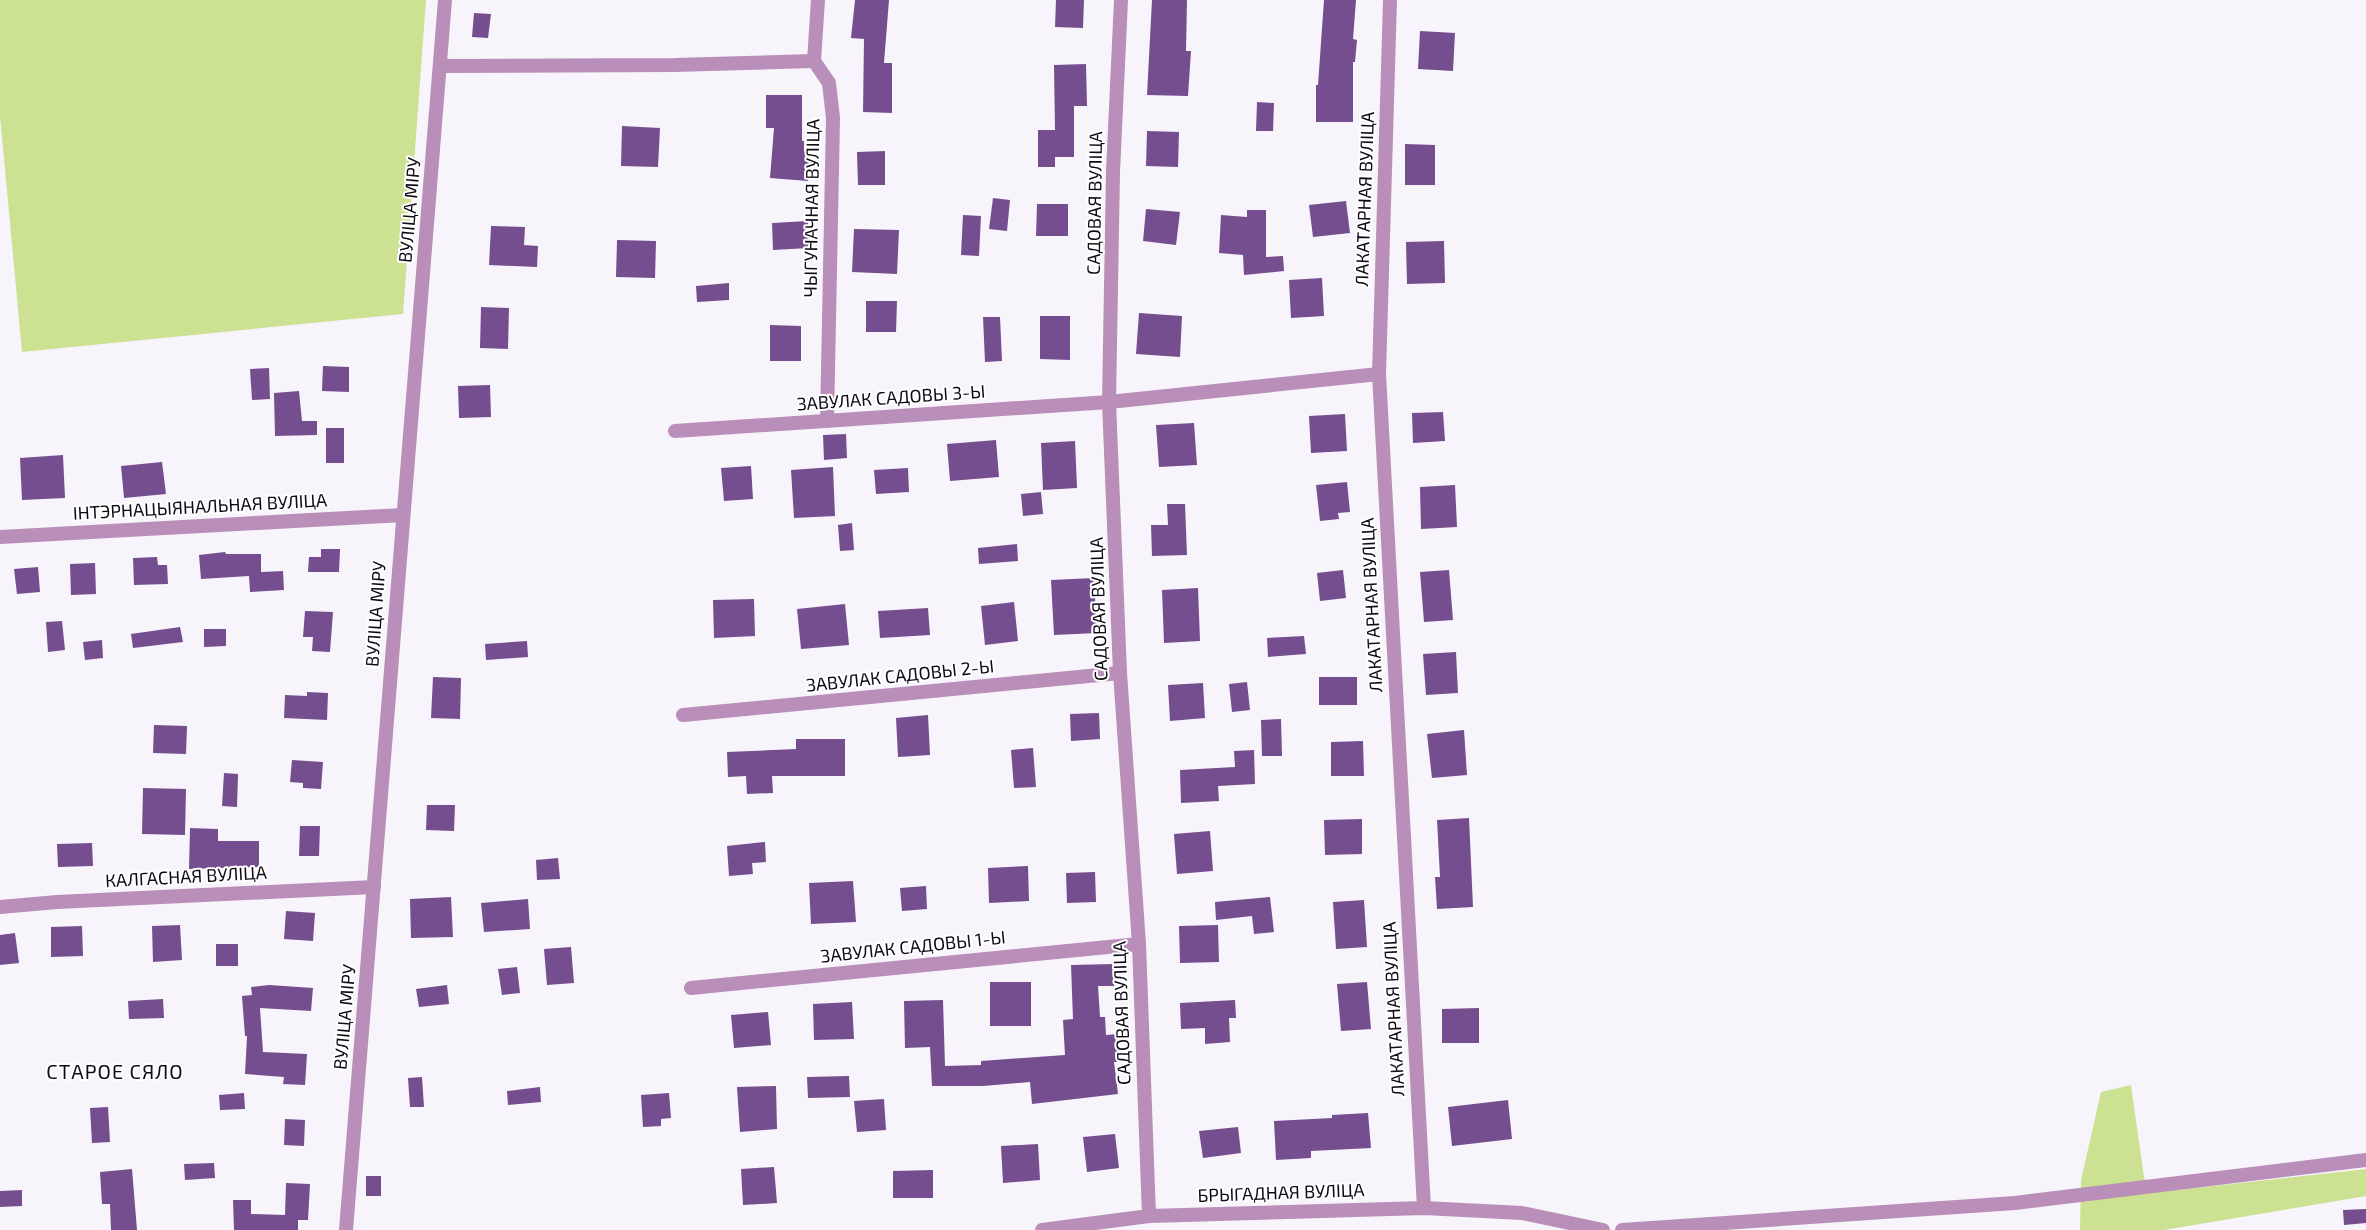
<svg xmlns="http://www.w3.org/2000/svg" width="2366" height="1230" font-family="'Exo 2',sans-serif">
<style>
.green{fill:#cce192}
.building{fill:#754e90}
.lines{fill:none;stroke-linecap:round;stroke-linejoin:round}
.minor{stroke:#b98eb8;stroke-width:14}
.tertiary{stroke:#b98eb8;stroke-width:14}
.labels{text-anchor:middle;stroke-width:4;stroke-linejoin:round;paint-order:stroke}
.street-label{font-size:18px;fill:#100a15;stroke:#fff}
.quarter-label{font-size:20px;letter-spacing:1px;fill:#100a15;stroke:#fff}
</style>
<rect width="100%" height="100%" fill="#f7f4fb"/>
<!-- green -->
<g class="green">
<polygon points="0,0 426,0 403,314 22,352 0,116"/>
<polygon points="2131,1085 2144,1177 2150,1193 2366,1169 2366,1196 2164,1230 2080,1230 2081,1180 2101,1092"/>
</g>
<!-- building -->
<g class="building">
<polygon points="855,0 889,0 884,63 892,63 892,113 863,112 864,39 851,38"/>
<polygon points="1056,0 1084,0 1083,28 1055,27"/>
<polygon points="1152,0 1187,0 1186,51 1191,51 1188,96 1147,95"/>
<polygon points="1324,0 1356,0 1353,39 1357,40 1355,62 1353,62 1353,122 1316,122 1316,85 1318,85"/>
<polygon points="474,13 491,14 488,38 472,37"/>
<polygon points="1420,31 1455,33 1453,71 1418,69"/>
<polygon points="1086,64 1087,106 1074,106 1074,157 1055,157 1055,167 1038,167 1038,130 1055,130 1054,65"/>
<polygon points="766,95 802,95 802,141 804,141 804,151 810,152 808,181 770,178 774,128 766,128"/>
<polygon points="1257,102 1274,103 1273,131 1256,131"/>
<polygon points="622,126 660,128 658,167 621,166"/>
<polygon points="1147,131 1179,132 1178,167 1146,166"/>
<polygon points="1405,144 1435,145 1435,185 1405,185"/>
<polygon points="885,151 885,185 858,185 857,152"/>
<polygon points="993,198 1010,200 1007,231 989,229"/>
<polygon points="1346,201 1350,233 1313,237 1309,205"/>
<polygon points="1037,204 1068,204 1068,236 1036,236"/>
<polygon points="1146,209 1180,212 1176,245 1143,241"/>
<polygon points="1247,210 1266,210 1266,257 1283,256 1284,271 1244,275 1243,255 1219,253 1221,215 1247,217"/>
<polygon points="963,215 981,216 979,256 961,255"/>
<polygon points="808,221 809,248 773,250 772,223"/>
<polygon points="491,226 525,227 524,245 538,246 537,267 489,265"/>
<polygon points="854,229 899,230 897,274 852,272"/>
<polygon points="617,240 656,241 655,278 616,277"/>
<polygon points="1444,241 1445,283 1407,284 1406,242"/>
<polygon points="1322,278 1324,316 1291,318 1289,280"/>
<polygon points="729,283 729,300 697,302 696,286"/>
<polygon points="866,301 897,301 896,332 866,332"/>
<polygon points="481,307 509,308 508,349 480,348"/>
<polygon points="1139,313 1182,316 1180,357 1136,354"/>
<polygon points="1040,316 1070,316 1070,360 1040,359"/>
<polygon points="983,317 1000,317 1002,361 985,362"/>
<polygon points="770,325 801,326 801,361 770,361"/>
<polygon points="323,366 349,367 349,392 322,391"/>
<polygon points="269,368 270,399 252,400 250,369"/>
<polygon points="490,385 491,417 459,418 458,386"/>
<polygon points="299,391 302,421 317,421 317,435 275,436 274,393"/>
<polygon points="1443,412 1445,441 1413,443 1412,413"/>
<polygon points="1345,414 1347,451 1311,453 1309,416"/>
<polygon points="1194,423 1197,465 1159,467 1156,425"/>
<rect x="326" y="428" width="18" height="35"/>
<polygon points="846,434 847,458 824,460 823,435"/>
<polygon points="996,440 999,477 950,481 947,444"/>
<polygon points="1075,441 1077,488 1043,490 1041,443"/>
<polygon points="63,455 65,498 22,500 20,458"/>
<polygon points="162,462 166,494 124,498 121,466"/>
<polygon points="751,466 753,499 724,501 721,468"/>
<polygon points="833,467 835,516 794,518 791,470"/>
<polygon points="908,468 909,492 876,494 874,470"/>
<polygon points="1347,482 1350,512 1338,513 1339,519 1320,521 1316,485"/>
<polygon points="1455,485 1457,527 1421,529 1420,487"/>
<polygon points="1041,492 1043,514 1023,516 1021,494"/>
<polygon points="1167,504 1185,504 1187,555 1152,556 1151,525 1168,525"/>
<polygon points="852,523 854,550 840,551 838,525"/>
<polygon points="1017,544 1018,561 979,564 978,548"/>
<polygon points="321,549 340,549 339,572 308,572 309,557 321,557"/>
<polygon points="225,552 226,554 261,554 261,572 283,571 284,590 250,592 249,576 201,579 199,555"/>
<polygon points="157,557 158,565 167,565 168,584 134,585 133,558"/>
<polygon points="95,563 96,594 71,595 70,564"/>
<polygon points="38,567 40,592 17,594 14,569"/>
<polygon points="1343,570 1346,598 1320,601 1317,573"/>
<polygon points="1449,570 1453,620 1424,622 1420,572"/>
<polygon points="1094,578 1097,633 1054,635 1051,580"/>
<polygon points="1198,588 1200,641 1164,643 1162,590"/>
<polygon points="754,599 755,636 714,638 713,600"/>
<polygon points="1014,602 1018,641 985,645 981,606"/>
<polygon points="845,604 849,645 801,649 797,609"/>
<polygon points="928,608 930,635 880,638 878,611"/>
<polygon points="305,611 333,612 330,652 312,651 313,637 303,637"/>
<polygon points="62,621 65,650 48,652 46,622"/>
<polygon points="180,627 183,642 133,648 131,634"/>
<polygon points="204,629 226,629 226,646 204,647"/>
<polygon points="1304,636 1306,654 1268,657 1267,638"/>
<polygon points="102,640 103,658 85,660 83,642"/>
<polygon points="527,641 528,657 486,660 485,644"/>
<polygon points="1456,652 1458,693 1426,695 1423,654"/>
<polygon points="433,677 461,678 460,719 431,718"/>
<rect x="1319" y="677" width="38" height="28"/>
<polygon points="1247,682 1250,710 1232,712 1229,684"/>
<polygon points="1203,683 1205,718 1170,721 1168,685"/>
<polygon points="307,692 328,693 327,720 284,718 285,695 307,696"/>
<polygon points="1099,713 1100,739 1071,741 1070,714"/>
<polygon points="928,715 930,755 898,757 896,718"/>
<polygon points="1281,719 1282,756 1262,756 1261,720"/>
<polygon points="154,725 187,726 186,754 153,753"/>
<polygon points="1464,730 1467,775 1432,778 1427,734"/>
<polygon points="796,739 845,739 845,776 772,776 773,793 747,794 746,776 728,777 727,752 796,749"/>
<polygon points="1363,741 1364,776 1331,776 1331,742"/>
<polygon points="1033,748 1036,787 1014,788 1011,750"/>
<polygon points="1254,750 1255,784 1218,786 1219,801 1181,803 1180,770 1235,767 1234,751"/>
<polygon points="292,760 323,762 321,789 303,788 303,783 290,782"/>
<polygon points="224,773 238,774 237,807 222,806"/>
<polygon points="143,788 186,789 185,835 142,834"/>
<polygon points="427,805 455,805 454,831 426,830"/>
<polygon points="1469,818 1473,907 1437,909 1435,877 1440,877 1437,820"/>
<polygon points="1362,819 1362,854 1325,855 1324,820"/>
<polygon points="300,826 320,826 319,856 299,856"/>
<polygon points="190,828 218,829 218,841 259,841 259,867 189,869"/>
<polygon points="1210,831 1213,871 1177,874 1174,834"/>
<polygon points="765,842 766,862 752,863 753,874 729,876 727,846"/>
<polygon points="92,843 93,866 58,867 57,844"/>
<polygon points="558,858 560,879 537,880 536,860"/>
<polygon points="1028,866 1029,901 989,903 988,868"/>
<polygon points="1095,872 1096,902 1067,903 1066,873"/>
<polygon points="853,881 856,922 811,924 809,883"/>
<polygon points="926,886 927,909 902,911 900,888"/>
<polygon points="451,897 453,937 411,938 410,899"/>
<polygon points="1270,897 1274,932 1254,934 1252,916 1216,920 1215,902"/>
<polygon points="528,899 530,929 484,932 481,903"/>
<polygon points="1364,900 1367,947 1336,949 1333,902"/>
<polygon points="286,911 315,913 313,941 284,939"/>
<polygon points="180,925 182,960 153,962 152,926"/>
<polygon points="1218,925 1219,962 1180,963 1179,926"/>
<polygon points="82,926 83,956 51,957 51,927"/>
<polygon points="15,933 19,963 0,965 0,935"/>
<rect x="216" y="944" width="22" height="22"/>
<polygon points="571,947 574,983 547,985 544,949"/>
<polygon points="1114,964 1114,986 1098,986 1100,1017 1105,1017 1106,1035 1118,1034 1119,1062 1114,1062 1118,1094 1032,1104 1030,1082 983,1086 932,1086 930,1047 905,1048 904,1001 943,1000 945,1066 981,1065 981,1061 1065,1055 1063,1020 1073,1019 1071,965"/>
<polygon points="517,967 520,993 502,995 498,969"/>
<rect x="990" y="982" width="41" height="44"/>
<polygon points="1367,982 1371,1029 1341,1031 1337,984"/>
<polygon points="269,985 313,988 311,1011 260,1008 263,1052 307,1054 305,1085 283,1084 284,1077 245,1074 247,1036 245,1036 242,996 252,995 251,987"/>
<polygon points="447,985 449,1004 419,1007 416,989"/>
<polygon points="163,999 164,1018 129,1019 128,1001"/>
<polygon points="1235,1000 1236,1018 1229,1018 1230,1042 1205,1044 1205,1028 1181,1029 1180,1003"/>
<polygon points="852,1002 854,1039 814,1040 813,1004"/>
<polygon points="1479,1008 1479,1043 1442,1043 1442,1009"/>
<polygon points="768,1012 771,1045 734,1048 731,1015"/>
<polygon points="849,1076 850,1097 808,1098 807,1077"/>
<polygon points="422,1077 424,1107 410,1107 408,1078"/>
<polygon points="776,1086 777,1129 740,1132 737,1087"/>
<polygon points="540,1087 541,1102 508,1105 507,1091"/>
<polygon points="244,1093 245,1109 220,1110 219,1095"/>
<polygon points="669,1093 671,1118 661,1119 661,1126 643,1127 641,1095"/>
<polygon points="884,1099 886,1130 857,1132 854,1101"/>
<polygon points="1508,1100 1512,1139 1452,1146 1448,1107"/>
<polygon points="108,1107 110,1142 92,1143 90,1108"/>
<polygon points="1368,1113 1371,1148 1311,1151 1311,1158 1276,1160 1274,1121 1332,1118 1332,1115"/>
<polygon points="285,1119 305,1120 304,1146 284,1145"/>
<polygon points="1238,1127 1241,1153 1203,1158 1199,1131"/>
<polygon points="1115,1134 1119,1168 1087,1172 1083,1137"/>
<polygon points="1038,1144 1040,1180 1003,1183 1001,1146"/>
<polygon points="214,1163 215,1178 185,1180 184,1164"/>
<polygon points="774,1167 777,1203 743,1205 741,1169"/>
<polygon points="132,1169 137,1230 111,1230 110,1204 102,1204 100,1172"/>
<polygon points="933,1170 933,1198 893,1198 893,1171"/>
<rect x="366" y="1176" width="15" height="20"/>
<polygon points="286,1183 310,1184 308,1220 298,1220 298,1230 234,1230 233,1200 251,1200 251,1214 285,1215"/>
<polygon points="22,1190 22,1206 0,1207 0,1191"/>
<polygon points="2366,1209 2366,1223 2344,1225 2343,1210"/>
</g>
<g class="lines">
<!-- minor -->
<g class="minor">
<polyline points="818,0 814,61 829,83 833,118 827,421"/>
<polyline points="1121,0 1113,172 1109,402 1120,673 1139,944 1149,1216"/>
<polyline points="1390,0 1379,374 1424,1208"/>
<polyline points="441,66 674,65 814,61"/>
<polyline points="675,431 1109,402 1379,374"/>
<polyline points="0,537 403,515"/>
<polyline points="683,715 1120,673"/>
<polyline points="0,907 57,902 374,887"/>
<polyline points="691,988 1139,944"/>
<polyline points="1042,1230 1149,1216 1424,1208 1522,1213 1603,1230"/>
<polyline points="1622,1230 2015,1203 2366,1160"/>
</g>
<!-- tertiary -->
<polyline class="tertiary" points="346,1230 445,0"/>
</g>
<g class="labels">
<!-- street labels -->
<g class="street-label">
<text transform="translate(1365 199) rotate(-88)" y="6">ЛАКАТАРНАЯ ВУЛІЦА</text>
<text transform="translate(1095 203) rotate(-89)" y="6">САДОВАЯ ВУЛІЦА</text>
<text transform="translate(812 208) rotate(-89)" y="6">ЧЫГУНАЧНАЯ ВУЛІЦА</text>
<text transform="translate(410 210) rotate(-85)" y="6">ВУЛІЦА МІРУ</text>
<text transform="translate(891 398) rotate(-4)" y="6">ЗАВУЛАК САДОВЫ 3-Ы</text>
<text transform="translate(200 507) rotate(-3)" y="6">ІНТЭРНАЦЫЯНАЛЬНАЯ ВУЛІЦА</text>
<text transform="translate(1372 605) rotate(-93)" y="6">ЛАКАТАРНАЯ ВУЛІЦА</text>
<text transform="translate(1099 609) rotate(-92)" y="6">САДОВАЯ ВУЛІЦА</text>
<text transform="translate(376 614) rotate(-86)" y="6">ВУЛІЦА МІРУ</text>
<text transform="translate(900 676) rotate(-6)" y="6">ЗАВУЛАК САДОВЫ 2-Ы</text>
<text transform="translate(186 877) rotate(-3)" y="6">КАЛГАСНАЯ ВУЛІЦА</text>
<text transform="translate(913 947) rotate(-6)" y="6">ЗАВУЛАК САДОВЫ 1-Ы</text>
<text transform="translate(1394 1009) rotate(-93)" y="6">ЛАКАТАРНАЯ ВУЛІЦА</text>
<text transform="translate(1122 1013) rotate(-92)" y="6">САДОВАЯ ВУЛІЦА</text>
<text transform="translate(345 1017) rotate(-85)" y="6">ВУЛІЦА МІРУ</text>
<text transform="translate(1281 1193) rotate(-2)" y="6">БРЫГАДНАЯ ВУЛІЦА</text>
</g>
<!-- quarter labels -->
<g class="quarter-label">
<text x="115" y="1079">СТАРОЕ СЯЛО</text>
</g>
</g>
</svg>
